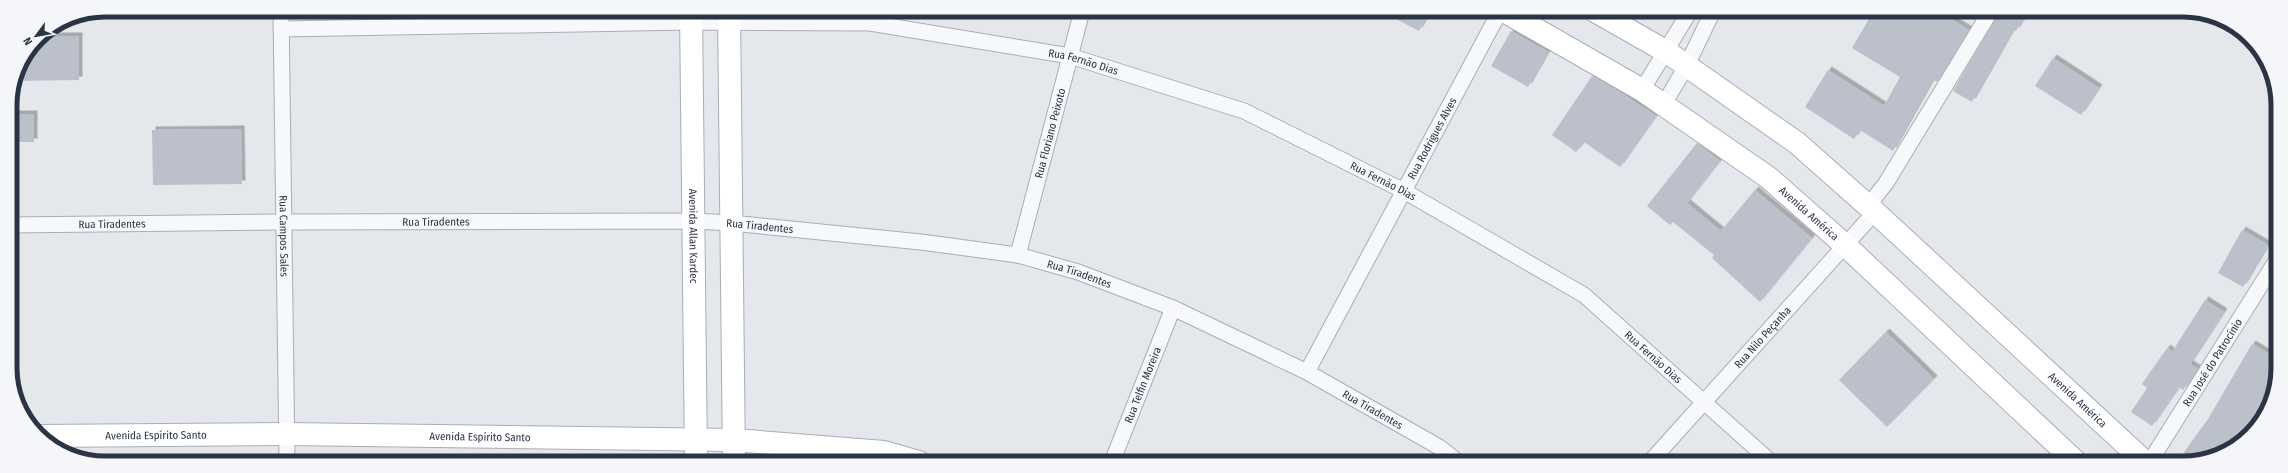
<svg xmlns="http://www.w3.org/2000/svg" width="2288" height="473" font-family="'Fira Sans Condensed',sans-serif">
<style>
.building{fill:#bbc0ca;filter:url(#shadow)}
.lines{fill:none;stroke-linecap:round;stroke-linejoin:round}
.minor-casing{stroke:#a9aeb7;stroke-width:17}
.secondary-casing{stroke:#a9aeb7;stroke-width:24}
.minor{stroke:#f7f8fa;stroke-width:15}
.secondary{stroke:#fff;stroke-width:22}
.labels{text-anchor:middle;stroke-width:3;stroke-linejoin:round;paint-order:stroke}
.street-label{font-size:11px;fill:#2b3445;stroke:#f4f6f9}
.rim{fill:none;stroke:#2b3445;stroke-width:5}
</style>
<defs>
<filter id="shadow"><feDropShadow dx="3.5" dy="-3.5" stdDeviation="0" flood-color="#0004"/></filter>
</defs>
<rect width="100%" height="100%" fill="#e4e7ec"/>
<!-- building -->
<g class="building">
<polygon points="1381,11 1430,11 1419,31"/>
<polygon points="1873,12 1943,12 1943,14 1969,30 1937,82 1933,79 1893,151 1860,130 1854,139 1805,107 1828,70 1884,106 1900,77 1852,48"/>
<polygon points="1999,12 2028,12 2016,31 2013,30 1972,102 1953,91"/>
<polygon points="1511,31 1548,52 1528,87 1491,66"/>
<polygon points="40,36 79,36 79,80 14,81 17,68"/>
<polygon points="2053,58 2099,88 2081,115 2035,86"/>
<polygon points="1592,76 1623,94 1656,116 1620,167 1584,142 1576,152 1552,135"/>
<rect x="10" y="114" width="24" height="28"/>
<polygon points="241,129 242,184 153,185 152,130"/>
<polygon points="1697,143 1720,161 1687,203 1721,231 1755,190 1812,238 1760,302 1712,258 1714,255 1673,222 1670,225 1647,206"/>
<polygon points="2242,230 2268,245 2243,287 2218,273"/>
<polygon points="2205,300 2224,312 2190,364 2198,369 2183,390 2179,387 2152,426 2131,412 2147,388 2142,384 2167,348 2172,352"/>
<polygon points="1886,332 1934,379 1887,427 1839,380"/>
<polygon points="2252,344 2276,358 2276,386 2265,415 2246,439 2220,456 2190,463 2182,455 2208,419"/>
</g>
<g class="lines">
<defs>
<g id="minor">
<path id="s1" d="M281,10l6,451"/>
<path id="s2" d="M281,29l410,-7 179,1 200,33 174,55 160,80 180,104 187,167"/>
<polyline points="1642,90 1690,11"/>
<polyline points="1664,104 1687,65 1713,11"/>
<polyline points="1868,206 1886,183 1990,12"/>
<path id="s3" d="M11,225l272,-3 411,-1 37,2 190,19 97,13 60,17 95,36 134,64 132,75 19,15"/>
<path id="s4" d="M1018,255l64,-244"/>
<path id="s5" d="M1307,372l193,-361"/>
<path id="s6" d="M1112,462l61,-154"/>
<path id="s7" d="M1650,462l225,-250"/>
<path id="s8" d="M2149,463l127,-202"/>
</g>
<g id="secondary">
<path id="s9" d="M691,10l5,452"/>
<polyline points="729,11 734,462"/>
<path id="s10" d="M1504,11l138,79 127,88 77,68 231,217"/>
<path id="s11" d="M1595,11l72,41 130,91 78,69 271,251"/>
<path id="s12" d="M39,436l248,-2 447,6 150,12 35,10"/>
</g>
</defs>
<!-- minor casing -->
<use href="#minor" class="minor-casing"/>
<!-- secondary casing -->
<use href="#secondary" class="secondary-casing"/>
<!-- minor -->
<use href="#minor" class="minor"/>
<!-- secondary -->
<use href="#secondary" class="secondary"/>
</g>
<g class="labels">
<!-- street labels -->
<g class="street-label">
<text dy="4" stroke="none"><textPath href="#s2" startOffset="806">Rua Fernão Dias</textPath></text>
<text dy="4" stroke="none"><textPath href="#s4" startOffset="126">Rua Floriano Peixoto</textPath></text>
<text dy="4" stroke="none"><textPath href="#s5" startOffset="265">Rua Rodrigues Alves</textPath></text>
<text dy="4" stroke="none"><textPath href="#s2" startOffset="1130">Rua Fernão Dias</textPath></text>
<text dy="4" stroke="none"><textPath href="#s10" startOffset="367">Avenida América</textPath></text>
<text dy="4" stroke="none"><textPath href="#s3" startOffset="425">Rua Tiradentes</textPath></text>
<text dy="4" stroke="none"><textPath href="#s3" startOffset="101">Rua Tiradentes</textPath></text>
<text dy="4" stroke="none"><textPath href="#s3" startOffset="749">Rua Tiradentes</textPath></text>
<text dy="4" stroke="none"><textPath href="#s1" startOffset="226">Rua Campos Sales</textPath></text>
<text dy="4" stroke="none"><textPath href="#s9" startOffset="226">Avenida Allan Kardec</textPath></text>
<text dy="4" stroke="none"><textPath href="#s3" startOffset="1073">Rua Tiradentes</textPath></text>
<text dy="4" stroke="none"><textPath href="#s7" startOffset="168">Rua Nilo Peçanha</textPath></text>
<text dy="4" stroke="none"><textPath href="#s2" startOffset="1454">Rua Fernão Dias</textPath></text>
<text dy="4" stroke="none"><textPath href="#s8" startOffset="119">Rua José do Patrocínio</textPath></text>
<text dy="4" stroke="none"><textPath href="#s6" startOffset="83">Rua Telfin Moreira</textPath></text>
<text dy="4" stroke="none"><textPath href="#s11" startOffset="622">Avenida América</textPath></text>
<text dy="4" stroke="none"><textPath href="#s3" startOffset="1397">Rua Tiradentes</textPath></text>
<text dy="4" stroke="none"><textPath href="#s12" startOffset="117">Avenida Espírito Santo</textPath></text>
<text dy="4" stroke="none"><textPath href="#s12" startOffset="441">Avenida Espírito Santo</textPath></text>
</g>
</g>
<!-- crop -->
<path d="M0 0H2288V473H0ZM105 17H2183A88 88 0 0 1 2271 105V368A88 88 0 0 1 2183 456H105A88 88 0 0 1 17 368V105A88 88 0 0 1 105 17Z" fill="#f4f6f9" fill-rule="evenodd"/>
<path class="rim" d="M105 17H2183A88 88 0 0 1 2271 105V368A88 88 0 0 1 2183 456H105A88 88 0 0 1 17 368V105A88 88 0 0 1 105 17Z"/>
<!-- north arrow -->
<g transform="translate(36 36) rotate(238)" stroke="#f4f6f9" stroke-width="3" paint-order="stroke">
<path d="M0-3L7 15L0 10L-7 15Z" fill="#2b3445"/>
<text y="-6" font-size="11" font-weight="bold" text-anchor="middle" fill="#2b3445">N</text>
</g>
</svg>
